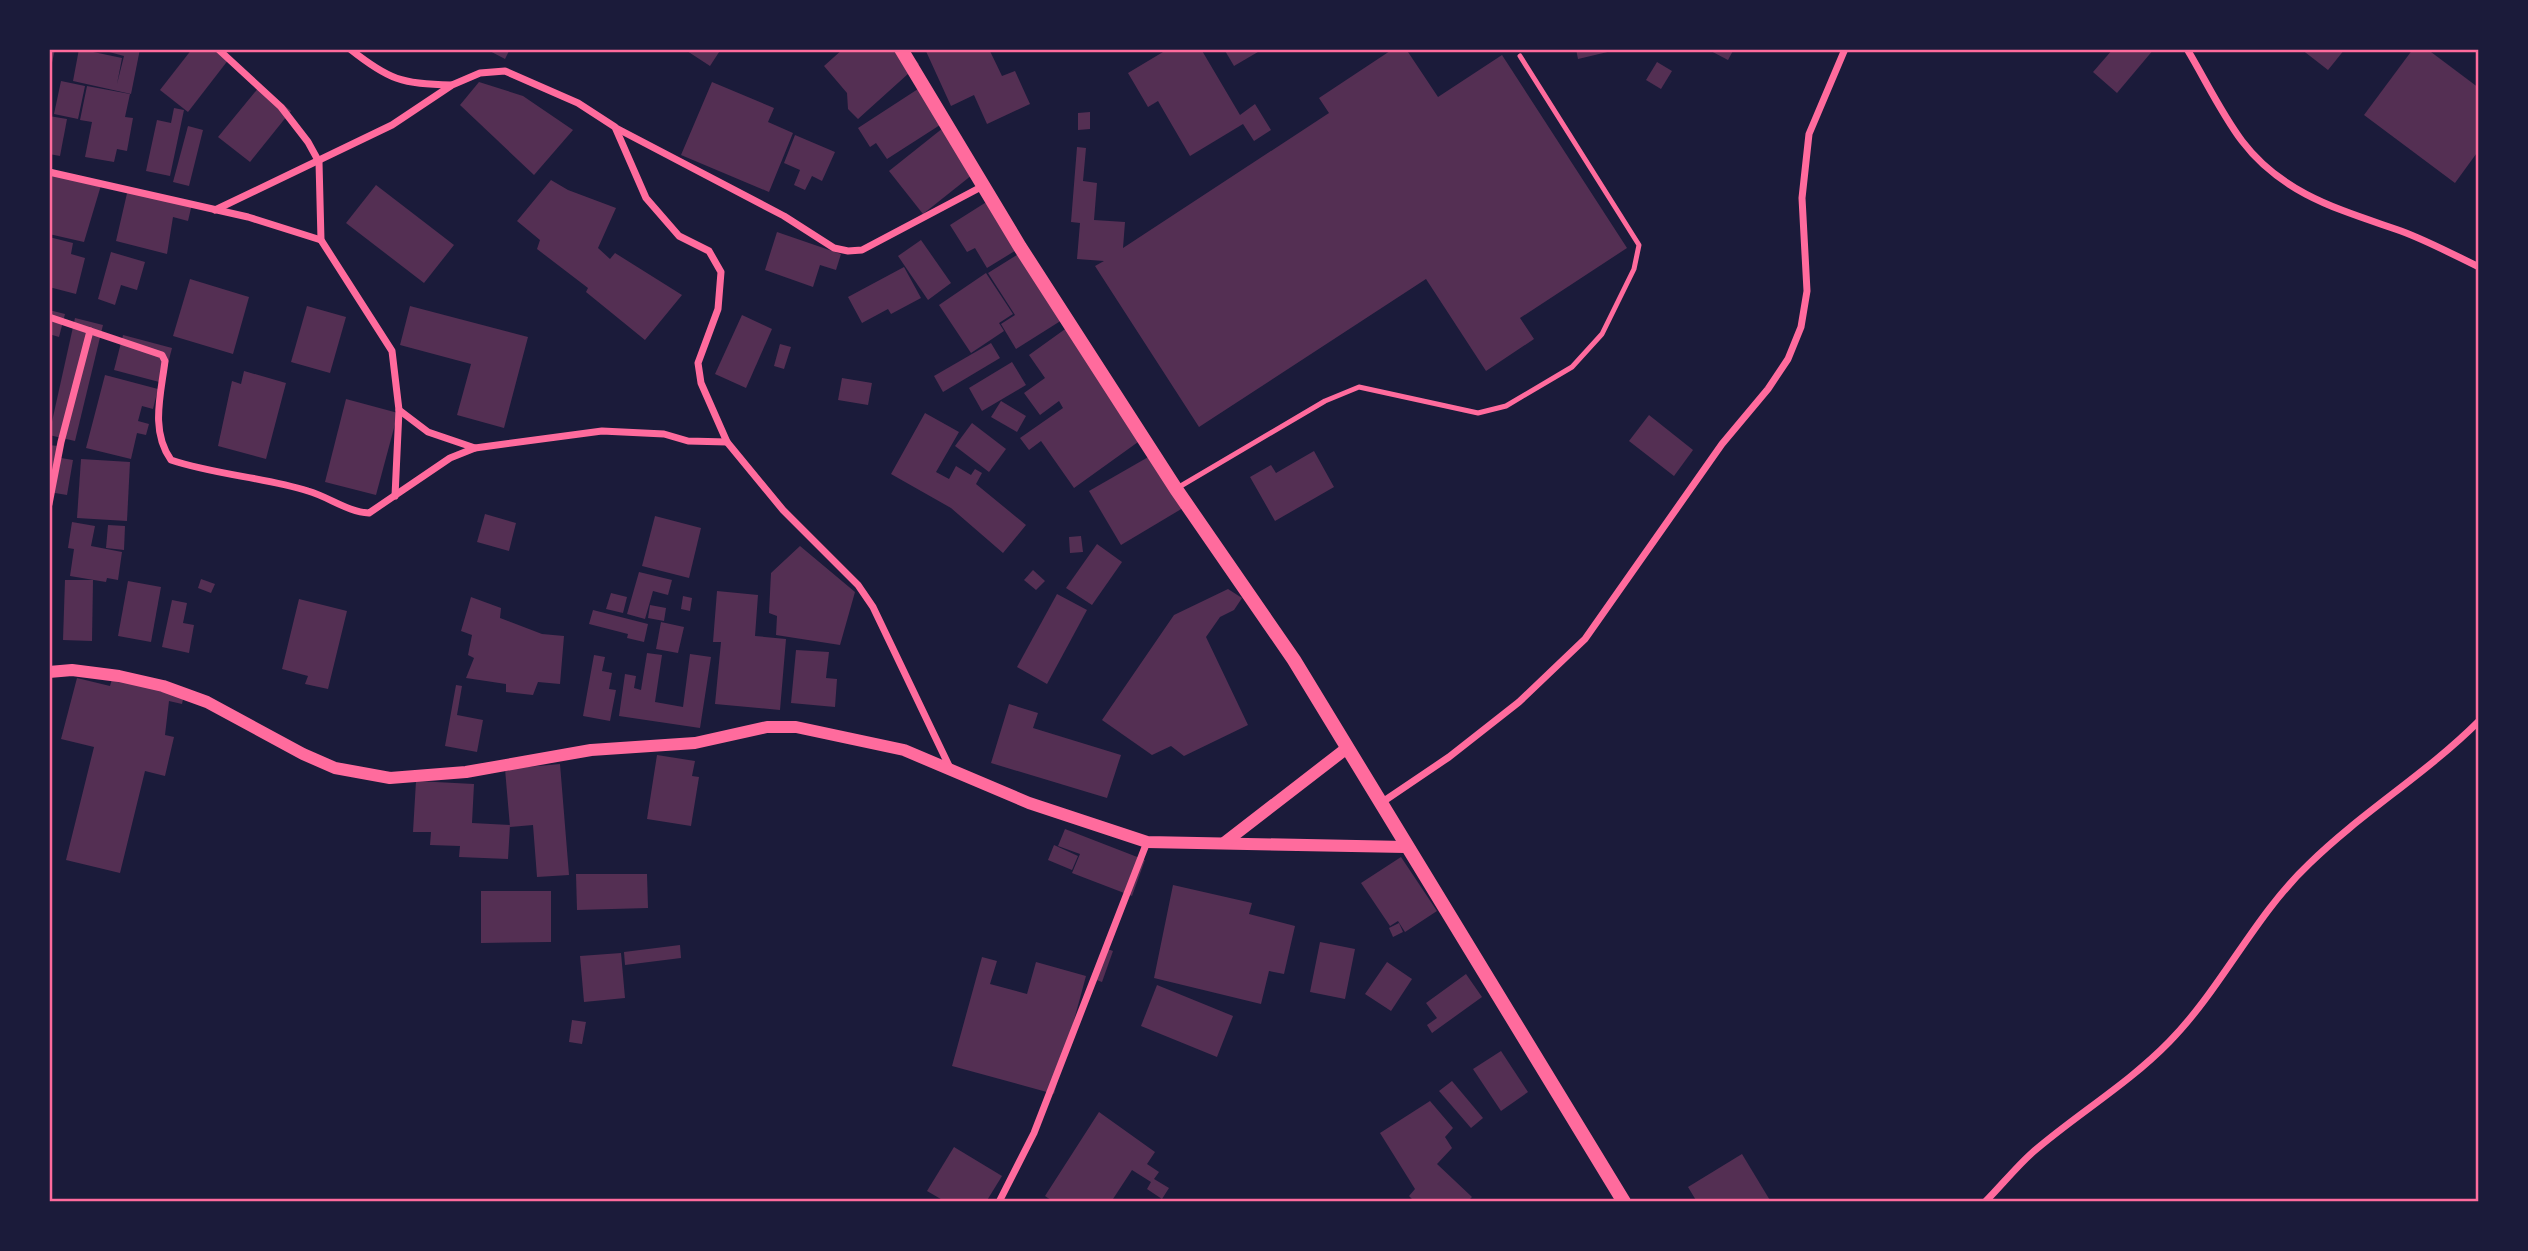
<svg xmlns="http://www.w3.org/2000/svg" width="2528" height="1251" font-family="Lato,sans-serif">
<style>
.building{fill:#542f53}
.lines{fill:none;stroke-linecap:round;stroke-linejoin:round}
.service{stroke:#ff6b9d;stroke-width:5}
.minor{stroke:#ff6b9d;stroke-width:7}
.tertiary{stroke:#ff6b9d;stroke-width:12}
.secondary{stroke:#ff6b9d;stroke-width:14}
.neatline{fill:none;stroke:#ff6b9d;stroke-width:2.5}
</style>
<rect width="100%" height="100%" fill="#1b1b3a"/>
<!-- building -->
<g class="building">
<polygon points="49,49 55,49 50,72 49,72"/>
<polygon points="79,49 122,58 117,84 124,56 98,49 140,49 131,94 73,81"/>
<polygon points="192,49 216,49 229,59 188,112 160,90"/>
<polygon points="486,49 510,49 505,59"/>
<polygon points="684,49 721,49 710,66"/>
<polygon points="843,49 906,49 919,64 858,119 848,109 847,93 824,66"/>
<polygon points="925,49 989,49 1002,76 1015,71 1030,104 987,124 974,95 951,106"/>
<polygon points="1168,49 1201,49 1240,115 1255,104 1271,130 1254,141 1243,124 1190,156 1158,101 1148,107 1128,73"/>
<polygon points="1224,49 1263,49 1234,66"/>
<polygon points="1393,49 1406,49 1438,97 1502,55 1627,248 1520,318 1534,339 1486,371 1426,279 1199,427 1095,266 1104,261 1077,259 1080,223 1071,222 1077,147 1086,148 1083,181 1097,183 1094,220 1125,222 1123,248 1329,113 1319,98"/>
<polygon points="1576,49 1616,49 1616,50 1578,59"/>
<polygon points="1707,49 1734,49 1728,60"/>
<polygon points="2113,49 2154,49 2117,93 2093,72"/>
<polygon points="2301,49 2345,49 2328,70"/>
<polygon points="2413,49 2427,49 2479,88 2479,150 2455,183 2364,115"/>
<polygon points="1657,62 1672,71 1661,89 1646,80"/>
<polygon points="61,81 85,86 78,119 54,114"/>
<polygon points="479,82 523,96 573,130 534,175 460,105"/>
<polygon points="712,82 774,108 768,122 793,133 769,192 681,155"/>
<polygon points="87,86 130,94 125,117 133,118 127,151 117,149 114,162 85,157 92,122 80,120"/>
<polygon points="260,86 291,111 250,162 218,137"/>
<polygon points="918,89 940,125 887,159 876,143 870,147 858,128"/>
<polygon points="174,108 184,110 170,176 146,171 157,120 171,123"/>
<polygon points="1090,112 1090,129 1078,130 1078,113"/>
<polygon points="49,116 67,119 60,156 49,154"/>
<polygon points="188,126 203,130 189,186 173,182"/>
<polygon points="943,128 977,171 923,214 889,171"/>
<polygon points="795,135 835,152 822,181 812,176 805,190 794,185 800,170 784,163"/>
<polygon points="49,169 102,182 84,242 49,234"/>
<polygon points="551,180 568,190 616,208 598,248 610,259 615,253 682,295 645,340 586,292 588,288 537,249 540,240 517,221"/>
<polygon points="376,185 454,245 424,283 346,223"/>
<polygon points="128,189 192,204 188,221 173,217 167,254 116,241"/>
<polygon points="988,201 1018,249 987,268 975,248 967,252 950,225"/>
<polygon points="777,232 841,254 836,270 820,265 813,287 765,270"/>
<polygon points="49,237 73,243 71,254 85,258 76,294 49,287"/>
<polygon points="921,240 951,283 928,300 898,256"/>
<polygon points="1028,248 1070,315 1016,349 1001,324 1015,315 988,273"/>
<polygon points="111,252 145,262 137,290 121,285 115,305 98,299"/>
<polygon points="904,267 921,298 891,314 888,309 862,323 848,297"/>
<polygon points="986,273 1013,314 999,323 1004,331 971,353 939,305"/>
<polygon points="190,279 249,297 233,354 173,336"/>
<polygon points="307,306 346,317 330,373 291,362"/>
<polygon points="410,306 528,337 504,428 457,415 471,364 400,345"/>
<polygon points="49,310 65,314 59,337 49,334"/>
<polygon points="742,315 772,329 746,388 715,374"/>
<polygon points="75,318 103,325 75,441 49,435"/>
<polygon points="1068,327 1145,437 1074,488 1041,441 1029,450 1020,438 1063,408 1059,401 1040,415 1024,393 1045,378 1029,355"/>
<polygon points="123,335 172,348 163,383 114,370"/>
<polygon points="991,343 1000,358 943,392 934,376"/>
<polygon points="780,344 791,347 784,369 774,366"/>
<polygon points="1012,362 1026,385 982,411 969,388"/>
<polygon points="244,371 286,383 266,459 218,446 232,381 241,384"/>
<polygon points="105,375 158,389 153,409 142,406 138,421 149,424 146,435 137,433 131,459 86,448"/>
<polygon points="842,378 872,383 868,405 838,400"/>
<polygon points="346,399 398,413 376,495 325,482"/>
<polygon points="1001,401 1026,416 1017,432 991,417"/>
<polygon points="925,413 959,432 936,472 949,479 956,466 971,475 975,469 982,473 976,484 1026,525 1003,553 951,508 891,474"/>
<polygon points="1649,415 1693,450 1674,476 1629,441"/>
<polygon points="972,423 1006,449 989,472 955,446"/>
<polygon points="49,445 58,446 55,457 73,460 67,495 49,492"/>
<polygon points="1314,451 1334,487 1275,521 1250,477 1271,465 1276,473"/>
<polygon points="1157,452 1188,505 1121,545 1089,491"/>
<polygon points="81,459 130,462 127,521 77,518"/>
<polygon points="485,514 516,523 509,551 477,542"/>
<polygon points="655,516 701,528 689,578 642,566"/>
<polygon points="72,522 95,526 91,546 122,552 118,580 107,578 106,582 70,576 74,549 68,548"/>
<polygon points="108,525 125,526 124,550 106,548"/>
<polygon points="1081,536 1083,552 1070,553 1069,537"/>
<polygon points="1097,544 1122,562 1092,605 1066,588"/>
<polygon points="800,546 855,592 840,645 776,635 777,616 769,613 771,573"/>
<polygon points="1033,570 1045,581 1036,590 1024,580"/>
<polygon points="639,572 672,580 668,595 653,591 645,619 627,614"/>
<polygon points="201,579 215,584 211,593 198,588"/>
<polygon points="65,580 93,580 92,641 63,640"/>
<polygon points="128,581 161,587 151,642 118,636"/>
<polygon points="1228,589 1242,598 1234,610 1220,617 1206,637 1248,725 1184,756 1171,746 1152,755 1102,720 1174,615"/>
<polygon points="717,591 758,595 755,636 786,639 780,710 715,704 721,642 713,642"/>
<polygon points="611,593 627,597 623,613 606,609"/>
<polygon points="1057,594 1087,610 1047,684 1017,667"/>
<polygon points="683,596 692,598 690,611 681,609"/>
<polygon points="471,597 501,608 500,618 542,634 564,636 560,684 538,682 533,695 506,692 506,684 466,678 474,658 468,655 472,635 461,631"/>
<polygon points="299,599 347,611 328,689 305,684 308,676 282,669"/>
<polygon points="172,600 187,603 183,623 194,625 189,653 162,647"/>
<polygon points="650,605 666,608 664,621 648,618"/>
<polygon points="593,610 648,624 644,642 627,638 628,634 589,624"/>
<polygon points="661,622 684,627 678,653 656,649"/>
<polygon points="796,650 829,652 826,678 837,679 835,707 791,703"/>
<polygon points="647,653 662,655 655,702 683,707 690,654 711,657 700,728 619,716 625,674 636,676 634,688 641,690"/>
<polygon points="594,655 605,657 602,671 612,673 609,689 616,690 610,721 583,716"/>
<polygon points="113,676 185,690 182,704 169,701 165,735 174,737 165,776 145,771 120,873 66,860 94,747 61,739 77,678 110,686"/>
<polygon points="456,685 462,686 457,715 483,720 477,752 445,746"/>
<polygon points="1009,704 1038,713 1033,728 1121,755 1107,798 991,763"/>
<polygon points="657,755 695,761 692,776 699,777 691,826 647,819"/>
<polygon points="560,764 569,875 537,877 533,825 510,827 505,769"/>
<polygon points="416,781 474,784 472,823 510,825 508,859 459,857 460,846 430,845 431,832 413,832"/>
<polygon points="1065,829 1145,860 1132,896 1072,873 1080,854 1058,846"/>
<polygon points="1054,845 1078,856 1072,870 1048,860"/>
<polygon points="1401,857 1437,911 1405,932 1398,921 1390,926 1361,883"/>
<polygon points="576,874 647,874 648,908 577,910"/>
<polygon points="1173,885 1252,903 1249,914 1295,926 1284,974 1269,971 1261,1004 1154,978"/>
<polygon points="481,891 551,891 551,942 481,943"/>
<polygon points="1399,923 1403,932 1393,937 1389,928"/>
<polygon points="1320,942 1355,949 1345,999 1310,992"/>
<polygon points="680,945 681,958 625,965 624,952"/>
<polygon points="1105,948 1113,951 1102,982 1094,979"/>
<polygon points="621,953 625,998 584,1002 580,956"/>
<polygon points="982,957 997,961 990,984 1027,994 1036,962 1086,976 1054,1094 952,1066"/>
<polygon points="1387,962 1412,979 1391,1011 1365,994"/>
<polygon points="1466,974 1482,997 1432,1033 1427,1025 1437,1018 1426,1003"/>
<polygon points="1157,985 1233,1016 1217,1057 1141,1026"/>
<polygon points="572,1020 586,1022 582,1044 569,1042"/>
<polygon points="1501,1051 1528,1092 1501,1111 1473,1069"/>
<polygon points="1452,1081 1483,1118 1471,1128 1439,1091"/>
<polygon points="1430,1101 1453,1128 1445,1137 1452,1148 1437,1164 1472,1197 1467,1202 1415,1202 1409,1196 1415,1189 1380,1133"/>
<polygon points="1099,1112 1155,1152 1147,1164 1159,1172 1154,1179 1169,1188 1162,1199 1147,1189 1151,1182 1132,1170 1111,1202 1054,1202 1045,1196"/>
<polygon points="954,1147 1002,1176 986,1202 946,1202 927,1191"/>
<polygon points="1742,1154 1771,1202 1697,1202 1688,1187"/>
</g>
<g class="lines">
<!-- service -->
<polyline class="service" points="1179,487 1325,401 1359,387 1478,413 1506,406 1572,367 1602,334 1634,269 1639,245 1520,56"/>
<!-- minor -->
<g class="minor">
<polyline points="218,49 281,107 308,142 319,162 321,240 392,351 399,410 428,432 475,448 602,431 664,434 688,441 727,442 783,510 858,585 873,607 951,770"/>
<path d="M350,49c39,31 52,35 101,36"/>
<path d="M2187,49c18,30 34,64 55,92 41,54 99,69 159,90 27,10 53,24 78,36"/>
<polyline points="616,128 784,216 834,248 848,251 862,250 983,186"/>
<polyline points="49,172 248,217 321,240"/>
<polyline points="215,210 392,125 452,85 480,73 505,71 578,103 615,127 646,198 679,236 709,251 721,272 718,309 698,363 701,383 727,442"/>
<path d="M49,317l113,38 3,6c-4,33 -15,70 6,99 45,15 92,17 137,31 21,6 40,21 61,22l81,-55 25,-10"/>
<polyline points="395,496 399,410"/>
<polyline points="49,504 61,442 90,331"/>
<polyline points="1381,803 1449,757 1519,702 1585,639 1722,444 1768,389 1788,359 1801,327 1807,291 1802,198 1809,134 1845,49"/>
<polyline points="999,1202 1034,1133 1147,842"/>
<path d="M1985,1202c16,-16 31,-35 48,-50 44,-38 95,-68 136,-110 53,-54 85,-126 140,-178 53,-52 117,-90 170,-143"/>
</g>
<!-- tertiary -->
<g class="tertiary">
<polyline points="49,672 72,670 119,676 163,686 207,702 303,754 335,768 390,778 466,772 591,750 695,743 767,727 796,727 904,750 1029,803 1147,842 1406,847"/>
<polyline points="1224,843 1347,748"/>
</g>
<!-- secondary -->
<polyline class="secondary" points="901,49 1020,247 1176,489 1294,660 1624,1202"/>
</g>
<!-- border -->
<rect width="2528" height="1251" fill="none" stroke="#1b1b3a" stroke-width="102"/>
<rect x="51" y="51" width="2426" height="1149" class="neatline"/>
</svg>
